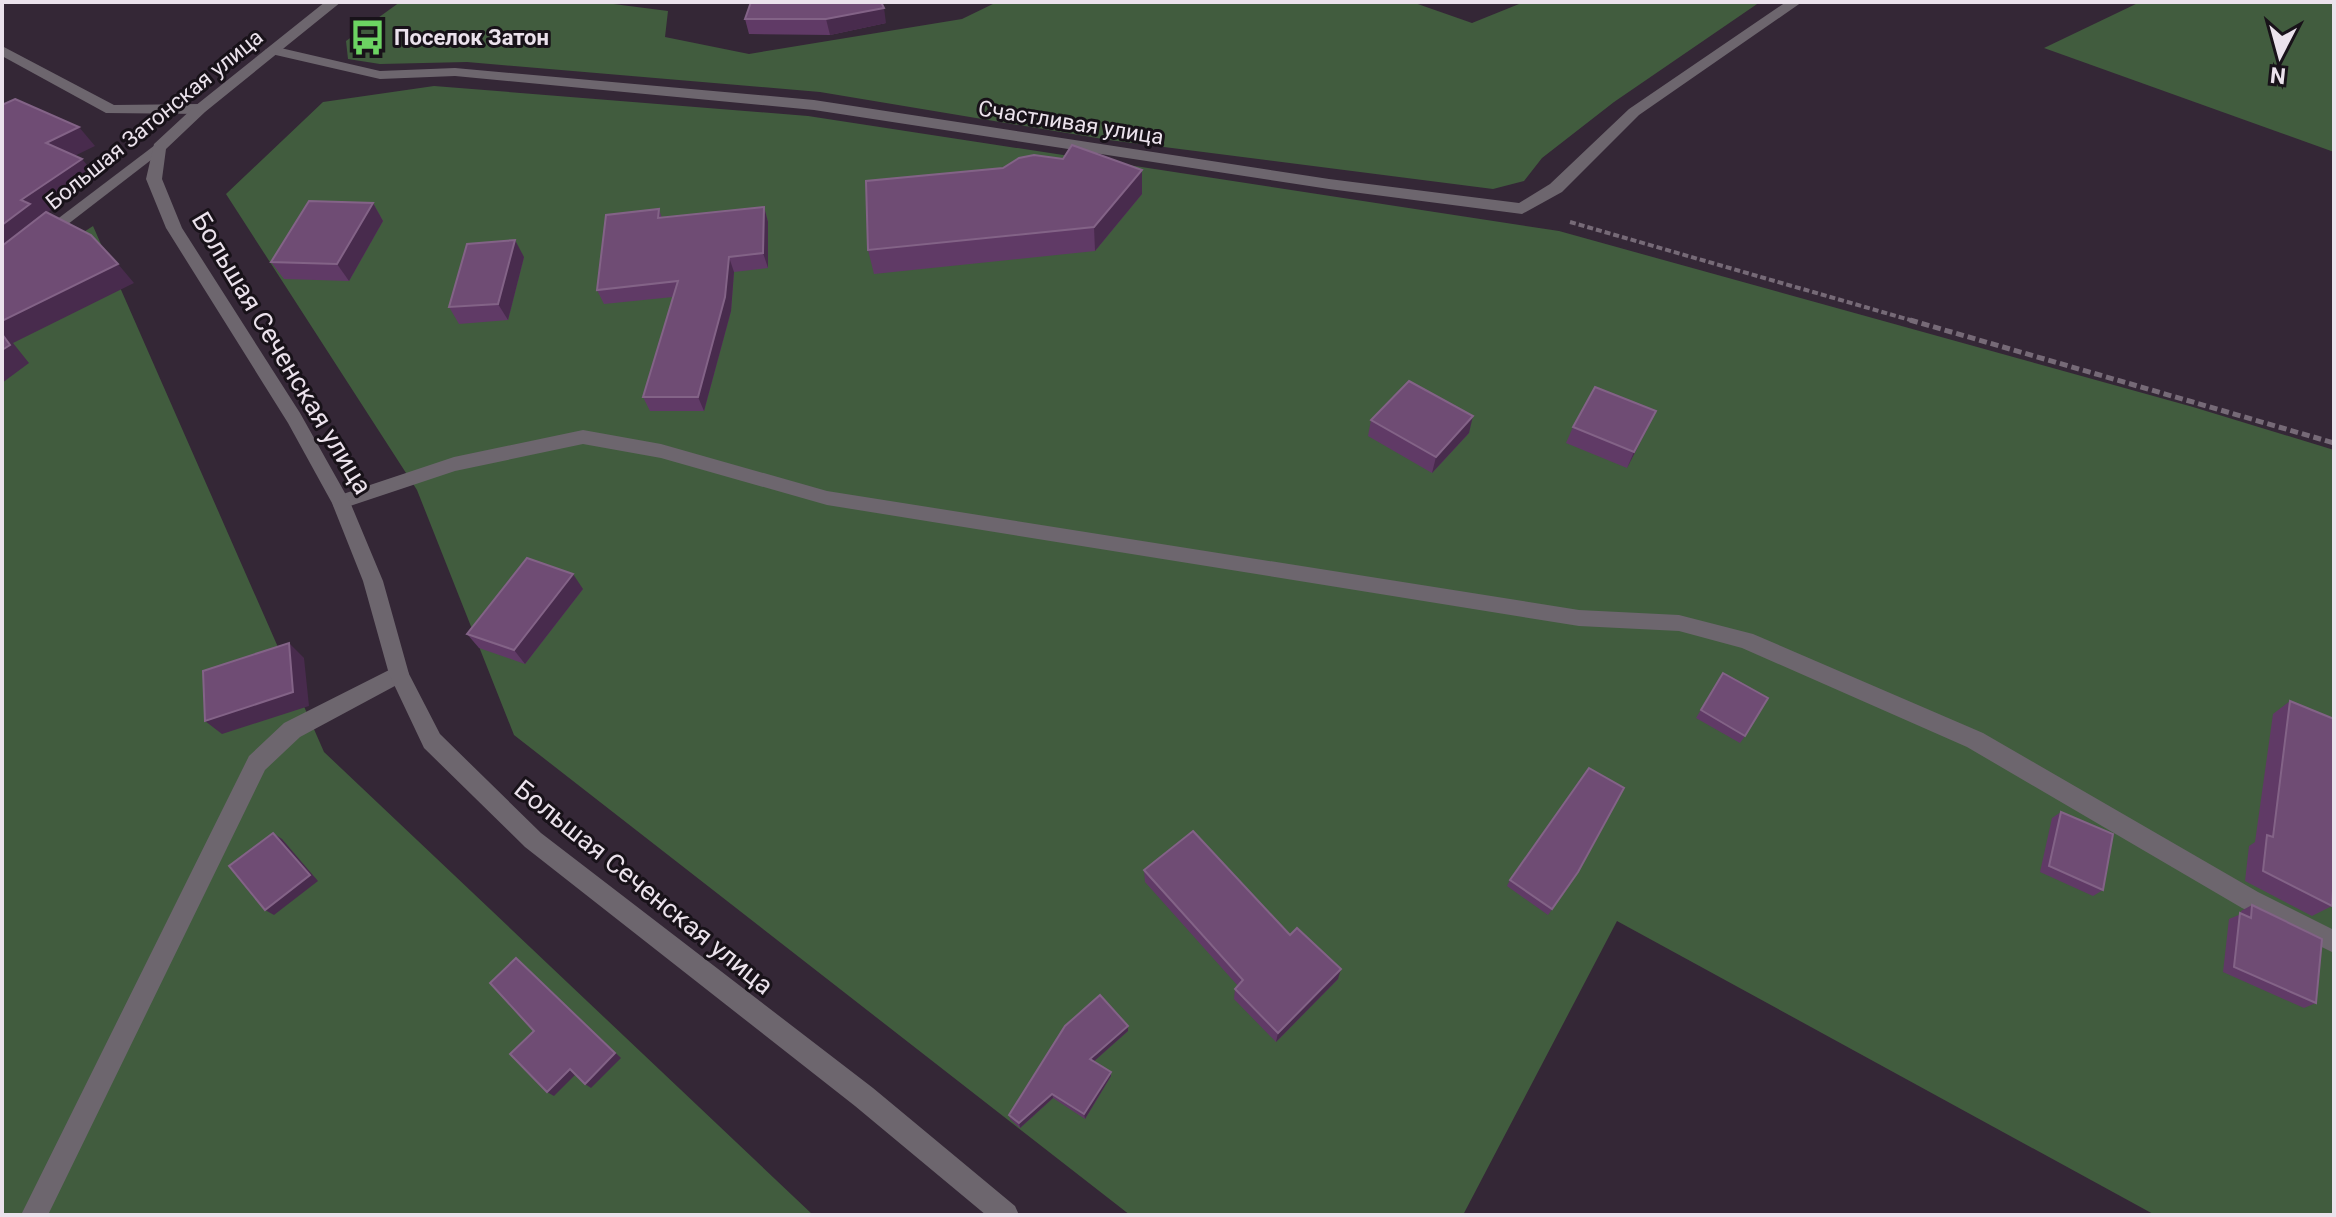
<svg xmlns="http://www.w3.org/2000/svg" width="2336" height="1217" font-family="Roboto,sans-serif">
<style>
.green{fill:#415c3e}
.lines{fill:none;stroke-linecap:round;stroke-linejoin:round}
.path-far1{stroke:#766a77;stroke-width:4;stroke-dasharray:6 3;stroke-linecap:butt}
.path{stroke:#766a77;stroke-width:5;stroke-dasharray:8 4;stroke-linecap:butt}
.service{fill:#6d666e;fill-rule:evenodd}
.minor{fill:#6d666e;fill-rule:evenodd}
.tertiary{fill:#6d666e;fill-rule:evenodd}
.wall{fill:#603a66}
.shaded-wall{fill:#482b4d}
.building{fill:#6f4c74;stroke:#836387;stroke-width:2}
.labels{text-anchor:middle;stroke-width:6;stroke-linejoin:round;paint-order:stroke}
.far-poi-label{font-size:22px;font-weight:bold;fill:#ebe2ec;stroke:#181219;text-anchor:start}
.far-street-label{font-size:22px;fill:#ebe2ec;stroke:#181219}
.street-label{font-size:26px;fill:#ebe2ec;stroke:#181219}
</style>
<rect width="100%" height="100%" fill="#342736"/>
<!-- green -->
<g class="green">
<polygon points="400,2 598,2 668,11 665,37 749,54 962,19 997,2 1412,2 1472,23 1524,2 1760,2 1614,102 1542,158 1524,181 1493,189 1109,140 820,92 467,62 380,64 348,59 346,41"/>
<polygon points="2140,2 2334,2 2334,152 2044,48"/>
<polygon points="434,86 808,116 1559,231 2193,407 2334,450 2334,1215 2155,1215 1617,921 1463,1215 1130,1215 514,735 417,490 226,194 323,102"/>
<polygon points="93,226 324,752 813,1215 2,1215 2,286"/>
</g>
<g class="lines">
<!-- path-far1 -->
<polyline class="path-far1" points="1570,222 1917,322"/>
<!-- path -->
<polyline class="path" points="1910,320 2334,443"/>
<!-- service -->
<g class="service">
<polygon points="2,46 114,105 200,104 207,109 200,114 106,113 2,56"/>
<polygon points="583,430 661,444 827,491 1579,610 1679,615 1753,634 1983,733 2258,892 2334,930 2334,953 2242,908 1967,747 1742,648 1679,631 1579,626 827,505 661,458 583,444 455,471 341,509 334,507 332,502 334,497 454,457"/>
</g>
<!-- minor -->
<g class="minor">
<polygon points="1786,2 1802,2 1639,115 1562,192 1522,214 1329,189 814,110 455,76 380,79 267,53 265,50 272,46 380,71 455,68 814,100 1329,179 1519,203 1550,184 1629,109"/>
<polygon points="159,142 167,147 164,150 2,275 2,261"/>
<polygon points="399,665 406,668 409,674 406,680 300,737 265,770 48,1215 21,1215 249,756 284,723"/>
</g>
<!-- tertiary -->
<polygon class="tertiary" points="325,2 341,2 205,112 166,149 162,179 182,228 300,413 350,502 383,581 409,674 440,734 541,833 873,1088 1015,1206 1019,1215 986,1215 855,1106 525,847 424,748 389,674 363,581 332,503 288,423 166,228 146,179 154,144 195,106"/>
</g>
<!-- wall -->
<g class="wall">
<polygon points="751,2 886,23 830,35 749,34 745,19"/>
<polygon points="1142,170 1142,194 1095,251 874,274 868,250"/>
<polygon points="373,203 383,221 349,281 284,279 271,262"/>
<polygon points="764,207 768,222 768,268 734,272 731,311 704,411 650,411 643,397 673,297 604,304 597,290 659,209 662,218"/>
<polygon points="524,257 508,320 459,324 449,307"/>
<polygon points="1371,420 1469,433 1432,473 1368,436"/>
<polygon points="1573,427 1648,427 1627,468 1566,443"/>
<polygon points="583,589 525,664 479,648 467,634"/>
<polygon points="1723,673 1745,736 1740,743 1696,718"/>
<polygon points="2290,701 2332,906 2312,916 2245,881 2249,846 2255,842 2273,714"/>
<polygon points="2061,812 2103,890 2093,896 2040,872 2052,818"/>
<polygon points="1144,870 1290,935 1338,979 1276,1042 1234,999 1235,989 1238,986 1145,882"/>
<polygon points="1578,872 1548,915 1507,886 1510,880"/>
<polygon points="2252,905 2316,1003 2304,1008 2223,972 2229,919 2241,914 2241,911"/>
<polygon points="1128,1026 1128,1031 1094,1061 1111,1072 1111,1076 1085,1119 1053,1098 1020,1128 1010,1119 1009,1115"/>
</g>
<!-- shaded-wall -->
<g class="shaded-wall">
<polygon points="884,8 886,23 830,35 826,19"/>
<polygon points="79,127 95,146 62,162 46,143"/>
<polygon points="82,159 98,178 41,217 2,257 2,225 21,200"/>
<polygon points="1142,170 1142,194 1095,251 1094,227"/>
<polygon points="373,203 383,221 349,281 337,264"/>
<polygon points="764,207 768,222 768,268 763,253"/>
<polygon points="515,240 524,257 508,320 498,304"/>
<polygon points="729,257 734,272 731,311 704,411 698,397"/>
<polygon points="118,264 134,283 13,343 29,363 2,383 2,321"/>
<polygon points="1656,411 1648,427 1627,468 1634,452"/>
<polygon points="1473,416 1469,433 1432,473 1436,457"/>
<polygon points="573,574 583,589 525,664 514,650"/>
<polygon points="289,643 304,658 309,706 222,734 205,721"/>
<polygon points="273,833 282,839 318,881 274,915 265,910"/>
<polygon points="516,958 621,1058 591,1088 585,1084"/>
<polygon points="1341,969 1338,979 1276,1042 1278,1033"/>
<polygon points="1128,1026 1128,1031 1091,1064 1090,1059"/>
<polygon points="570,1069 577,1073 554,1096 547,1092"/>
<polygon points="1111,1072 1111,1076 1085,1119 1084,1114"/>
<polygon points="1052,1094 1053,1098 1020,1128 1019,1123"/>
</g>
<!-- building -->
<g class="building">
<polygon points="751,2 881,2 884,8 826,19 745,19"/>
<polygon points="15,99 79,127 46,143 82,159 21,200 30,204 2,225 2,105"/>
<polygon points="1072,145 1142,170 1094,227 868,250 866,181 1003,168 1019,158 1034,155 1063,159"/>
<polygon points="309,201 373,203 337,264 271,262"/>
<polygon points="764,207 763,253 729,257 725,297 698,397 643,397 678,281 597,290 606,215 659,209 658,218"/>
<polygon points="46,212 91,235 118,264 2,321 2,246"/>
<polygon points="515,240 498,304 449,307 467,244"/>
<polygon points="2,334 10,345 2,350"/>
<polygon points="1409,381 1473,416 1436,457 1371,420"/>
<polygon points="1595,387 1656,411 1634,452 1573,427"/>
<polygon points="527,558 573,574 514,650 467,634"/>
<polygon points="289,643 293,692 205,721 203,671"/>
<polygon points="1723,673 1768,698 1745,736 1701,710"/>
<polygon points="2290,701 2334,719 2334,875 2332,906 2263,871 2267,835 2273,837"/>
<polygon points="1589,768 1624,788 1578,872 1552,909 1510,880"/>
<polygon points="2061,812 2113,834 2103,890 2049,866"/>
<polygon points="1193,831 1290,935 1297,928 1341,969 1278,1033 1235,989 1243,980 1144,870"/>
<polygon points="273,833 310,875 265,910 229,866"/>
<polygon points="2252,905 2322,939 2316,1003 2234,967 2240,913 2251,918"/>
<polygon points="516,958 615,1053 585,1084 570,1069 547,1092 510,1054 534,1031 490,983"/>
<polygon points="1100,995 1128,1026 1090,1059 1111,1072 1084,1114 1052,1094 1019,1123 1009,1115 1065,1026"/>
</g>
<!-- icons -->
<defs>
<symbol id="bus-bare" viewBox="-9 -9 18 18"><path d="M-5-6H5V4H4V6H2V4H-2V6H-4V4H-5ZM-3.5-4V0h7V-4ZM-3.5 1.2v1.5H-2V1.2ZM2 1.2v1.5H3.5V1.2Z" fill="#6cd362" stroke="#181219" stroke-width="2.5" paint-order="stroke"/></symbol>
</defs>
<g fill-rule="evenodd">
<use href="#bus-bare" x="342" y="12" width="51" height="51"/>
</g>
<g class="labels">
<!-- far-poi labels -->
<g class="far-poi-label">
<text x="394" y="45">Поселок Затон</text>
</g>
<!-- far-street labels -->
<g class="far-street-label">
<text transform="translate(154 119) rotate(-39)" y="8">Большая Затонская улица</text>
<text transform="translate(1071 122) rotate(9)" y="8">Счастливая улица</text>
</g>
<!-- street labels -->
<g class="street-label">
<text transform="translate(282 353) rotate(59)" y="9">Большая Сеченская улица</text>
<text transform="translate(644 887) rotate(39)" y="9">Большая Сеченская улица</text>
</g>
</g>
<!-- border -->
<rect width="2336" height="1217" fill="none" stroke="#ebe2ec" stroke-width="8"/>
<!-- north arrow -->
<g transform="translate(2280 56) rotate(186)" stroke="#181219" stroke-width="6" paint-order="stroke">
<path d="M0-6L14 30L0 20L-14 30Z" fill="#ebe2ec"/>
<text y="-12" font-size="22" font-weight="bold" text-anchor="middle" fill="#ebe2ec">N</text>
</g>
</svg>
